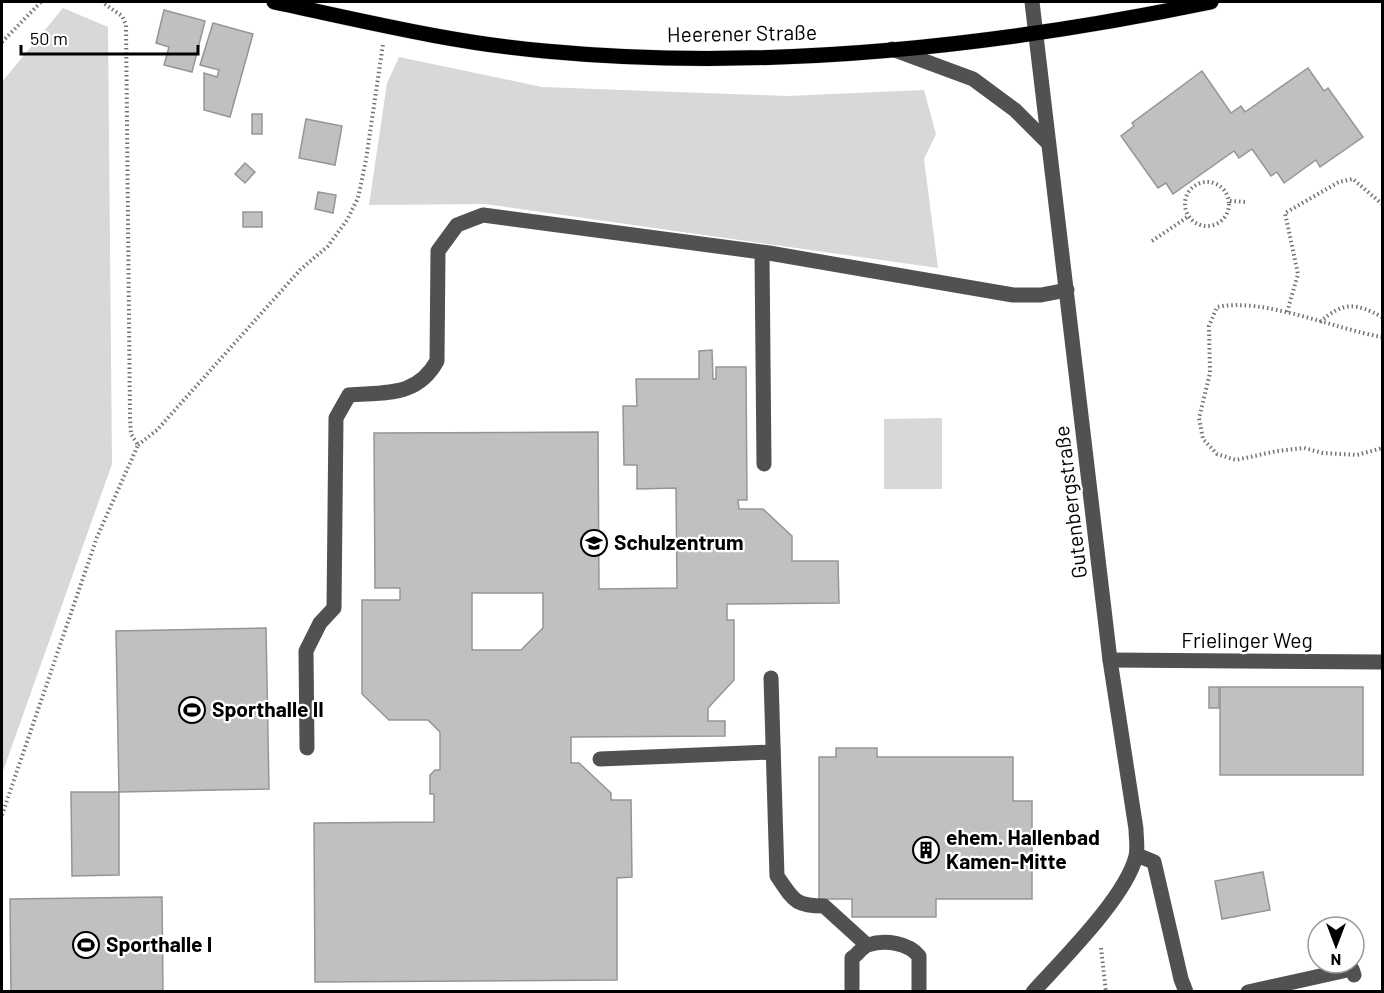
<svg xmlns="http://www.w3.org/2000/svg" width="1384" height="993" font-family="Barlow,sans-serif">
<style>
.green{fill:#d8d8d8}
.building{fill:#c0c0c0;stroke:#959595;stroke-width:1.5;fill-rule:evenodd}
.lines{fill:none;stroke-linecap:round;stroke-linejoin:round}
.major-casing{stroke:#dbdbdb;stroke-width:16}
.path{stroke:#737373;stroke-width:4;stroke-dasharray:1.5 3;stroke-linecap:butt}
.minor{stroke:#515151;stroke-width:15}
.major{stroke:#000;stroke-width:15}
.labels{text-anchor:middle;stroke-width:4.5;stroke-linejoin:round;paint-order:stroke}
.street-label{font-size:21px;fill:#000;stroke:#fff}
.poi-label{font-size:21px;font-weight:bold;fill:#000;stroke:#fff;text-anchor:start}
</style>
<rect width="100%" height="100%" fill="#fff"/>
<!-- green -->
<g class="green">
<polygon points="63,8 108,27 112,464 2,774 2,82"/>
<polygon points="399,57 542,87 787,96 924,90 936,134 924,159 938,268 485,204 369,205 387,83"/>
<polygon points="942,418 942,489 884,489 884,419"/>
</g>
<!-- building -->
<g class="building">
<polygon points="164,10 205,21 192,72 164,65 169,47 156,43"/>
<polygon points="213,23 253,34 230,117 204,110 204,73 217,77 219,70 200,65"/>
<polygon points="1308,68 1324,91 1328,88 1363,137 1320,167 1316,160 1284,183 1277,172 1271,176 1252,149 1239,158 1234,151 1173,194 1166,183 1158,188 1121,136 1134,126 1132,123 1202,71 1231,113 1241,106 1245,112"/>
<rect x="252" y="114" width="10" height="20"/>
<polygon points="306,119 342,126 335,165 299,158"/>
<polygon points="245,163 255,172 245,183 235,174"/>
<polygon points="318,192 336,195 333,213 315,209"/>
<rect x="243" y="212" width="19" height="15"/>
<path d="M712,350l1,29h3v-12h30l1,133h-9l1,9h24l29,27v25h46l1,42 -112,1v16h7v60l-26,28v13h17v15l-154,1v26h8l32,30v7h20l1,77 -15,1v102l-302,2 -1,-159 120,-1v-28h-4v-19l5,-5h5v-38l-12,-12h-39l-27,-26v-94h38v-12h-25l-1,-155 224,-1 1,157 78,-1 -1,-100 -39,1v-24h-13l-1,-59h14l-1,-27h63v-28zM472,593h71v35l-22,22h-49z"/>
<polygon points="266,628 269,789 119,792 116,631"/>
<rect x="1209" y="687" width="10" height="21"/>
<rect x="1220" y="687" width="143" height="88"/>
<polygon points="836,748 877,748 877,757 1013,757 1013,801 1032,801 1032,899 936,899 936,917 852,917 852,899 819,899 819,757 836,757"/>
<polygon points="71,792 119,792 119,875 72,876"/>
<polygon points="1263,872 1270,910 1222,919 1215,881"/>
<polygon points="162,897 163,992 11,992 10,899"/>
</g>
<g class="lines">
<defs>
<path id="major" d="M274,2c90,19 179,41 271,49 222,21 449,-4 666,-49"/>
</defs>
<!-- major casing -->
<use href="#major" class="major-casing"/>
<!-- path -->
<g class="path">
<polyline points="2,42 41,2"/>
<circle cx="1207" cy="204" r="22"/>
<polyline points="1230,201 1247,202"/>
<polyline points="1152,241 1189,216"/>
<polyline points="1287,312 1298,274 1285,213 1339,182 1353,179 1382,204"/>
<path d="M1320,322c24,-21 36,-19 62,-5"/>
<path d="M1382,337c-47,-8 -119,-40 -165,-30l-8,19 1,47 -11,45 4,21 14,15 19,6 41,-9 27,-3 19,5 34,2 25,-7"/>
<polyline points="138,445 157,430 300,270 328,246 347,220 358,198 366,160 383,44"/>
<polyline points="2,815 97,537 138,445 131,434 130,418 126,25 122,16 102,2"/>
<polyline points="1101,948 1106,992"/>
</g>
<!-- minor -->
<g class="minor">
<path d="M1032,2l78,658 26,169c0,8 2,19 0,27 -10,41 -74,104 -103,136"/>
<polyline points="892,49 973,79 1015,110 1048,143"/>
<polyline points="762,253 764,464"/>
<polyline points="1110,660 1382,662"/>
<path d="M771,678l6,198c17,24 17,30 47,30l43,39"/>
<path d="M307,748l-1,-97 14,-28 14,-15 2,-190 13,-23c37,-3 68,2 88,-34l1,-110 19,-26 26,-10 286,38 244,42h28l26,-5"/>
<polyline points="600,759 773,752"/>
<polyline points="1137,855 1154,862 1181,979 1186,992"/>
<path d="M852,992v-34c5,-3 10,-11 16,-13 17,-6 40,-2 51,11v36"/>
<polyline points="1248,992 1352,969 1354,975"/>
</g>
<!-- major -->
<use href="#major" class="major"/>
</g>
<!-- icons -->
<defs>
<symbol id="school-ring" viewBox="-11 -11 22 22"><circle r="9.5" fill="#fff" stroke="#000" stroke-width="1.5"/><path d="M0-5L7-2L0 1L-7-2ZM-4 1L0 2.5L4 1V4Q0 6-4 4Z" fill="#000"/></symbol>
<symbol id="stadium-ring" viewBox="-11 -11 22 22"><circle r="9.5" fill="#fff" stroke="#000" stroke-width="1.5"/><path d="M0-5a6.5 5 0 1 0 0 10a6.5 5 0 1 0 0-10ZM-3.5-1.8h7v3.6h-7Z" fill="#000"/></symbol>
<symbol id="building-ring" viewBox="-11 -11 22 22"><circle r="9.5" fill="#fff" stroke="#000" stroke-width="1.5"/><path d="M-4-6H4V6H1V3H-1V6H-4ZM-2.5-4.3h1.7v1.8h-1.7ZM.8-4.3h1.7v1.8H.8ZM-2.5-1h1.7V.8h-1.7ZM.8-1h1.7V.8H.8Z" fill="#000"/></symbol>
</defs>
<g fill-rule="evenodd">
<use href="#school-ring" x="579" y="528" width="30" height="30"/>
<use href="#stadium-ring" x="177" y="695" width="30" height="30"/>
<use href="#building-ring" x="911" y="835" width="30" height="30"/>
<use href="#stadium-ring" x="71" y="930" width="30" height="30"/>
</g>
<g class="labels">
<!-- street labels -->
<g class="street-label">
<text transform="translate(742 34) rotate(-1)" y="7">Heerener Straße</text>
<text transform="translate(1071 502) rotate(-97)" y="7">Gutenbergstraße</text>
<text x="1247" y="648">Frielinger Weg</text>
</g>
<!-- poi labels -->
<g class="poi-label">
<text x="614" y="550">Schulzentrum</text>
<text x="212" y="717">Sporthalle II</text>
<text x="946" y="845">ehem. Hallenbad<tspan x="946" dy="24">Kamen-Mitte</tspan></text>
<text x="106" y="952">Sporthalle I</text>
</g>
</g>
<!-- border -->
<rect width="1384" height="993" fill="none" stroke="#000000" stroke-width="6"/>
<!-- north arrow -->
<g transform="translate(1336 945) rotate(180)"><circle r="28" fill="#ffffff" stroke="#999999" stroke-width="1.5"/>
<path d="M0-4.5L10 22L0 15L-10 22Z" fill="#000000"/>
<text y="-9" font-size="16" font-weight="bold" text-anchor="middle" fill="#000000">N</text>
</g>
<!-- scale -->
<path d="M21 45v9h177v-9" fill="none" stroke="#000000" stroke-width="3"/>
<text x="30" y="45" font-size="18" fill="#000000" stroke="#ffffff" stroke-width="4.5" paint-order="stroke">50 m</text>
</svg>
